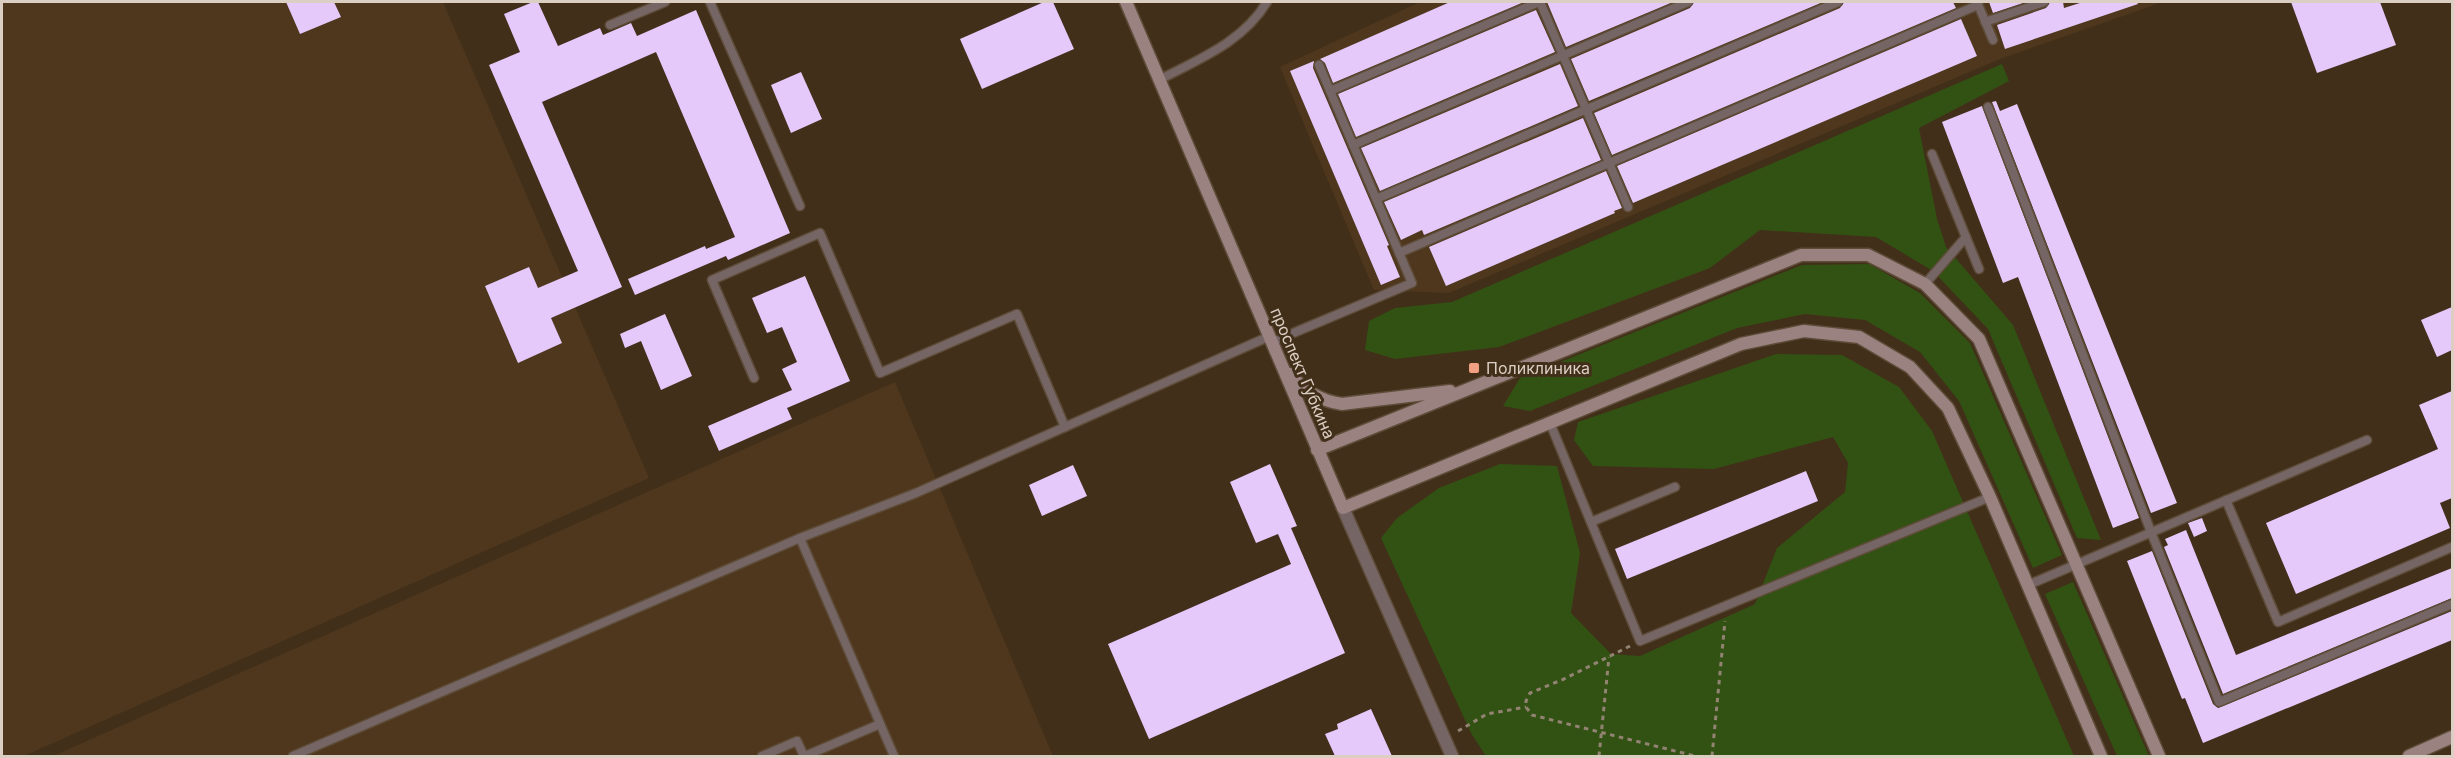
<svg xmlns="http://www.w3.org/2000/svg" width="2454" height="758" font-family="Inter,sans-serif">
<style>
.built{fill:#4e371c}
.green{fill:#325213}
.building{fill:#e5c9fb}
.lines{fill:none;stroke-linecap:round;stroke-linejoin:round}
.service-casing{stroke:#5e4c38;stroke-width:11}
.tertiary-casing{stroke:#5e4c38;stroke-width:15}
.secondary-casing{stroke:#5e4c38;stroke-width:15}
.path{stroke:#928373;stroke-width:3;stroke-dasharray:4.5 4.5;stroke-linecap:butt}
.service{stroke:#756665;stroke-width:8}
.tertiary{stroke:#756665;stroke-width:12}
.secondary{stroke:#9a8281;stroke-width:12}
.poi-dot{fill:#f39f83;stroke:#422f1a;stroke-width:2}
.labels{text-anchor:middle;stroke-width:6;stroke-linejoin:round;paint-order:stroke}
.poi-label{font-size:16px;fill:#dbcfc3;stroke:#422f1a;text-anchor:start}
.street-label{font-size:16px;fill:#dbcfc3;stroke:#422f1a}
</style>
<rect width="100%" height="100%" fill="#422f1a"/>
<!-- built -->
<g class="built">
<polygon points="2,2 443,2 649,478 24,756 2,756"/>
<polygon points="1420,2 2163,2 2000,59 1449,293 1374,290 1280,67"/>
<polygon points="895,382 1053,756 53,756"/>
</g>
<!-- green -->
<g class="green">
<polygon points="2002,64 2009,81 1919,128 1937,219 1946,247 2013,325 2101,540 2077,538 1988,329 1933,271 1876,237 1760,230 1710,268 1499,347 1395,359 1365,350 1369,321 1395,308 1452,302"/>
<polygon points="1869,264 1920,293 1970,343 2062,555 2033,568 1959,401 1920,352 1865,320 1805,314 1737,328 1530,411 1503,406 1520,378 1802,265"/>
<polygon points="1776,354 1842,355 1899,387 1932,431 2074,756 1486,756 1471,733 1381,538 1397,518 1439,488 1500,464 1557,466 1580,553 1571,613 1611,654 1640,656 1755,604 1777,548 1845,492 1848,463 1833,437 1714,469 1593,466 1574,440 1578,422"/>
<polygon points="2073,582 2149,756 2117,756 2045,594"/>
</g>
<!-- building -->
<g class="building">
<polygon points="286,2 334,2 341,17 300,34"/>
<polygon points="533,2 538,2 558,46 600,28 603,35 631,23 637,36 696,10 790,233 728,260 726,256 635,295 628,279 705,246 706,249 735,237 656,52 542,102 622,287 551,318 562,343 518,363 485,286 529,267 538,288 578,271 489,65 520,52 504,14"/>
<polygon points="1044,2 1053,2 1074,49 982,89 960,39"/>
<polygon points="1450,2 1524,2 1333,83 1325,63 1320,59"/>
<polygon points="1547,2 1673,2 1566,47"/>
<polygon points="1694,2 1823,2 1589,101 1571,59 1690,8"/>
<polygon points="1844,2 1953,2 1956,8 1612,155 1594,113 1840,8"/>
<polygon points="1989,2 2026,2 1993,13"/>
<polygon points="2050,2 2063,2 2064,8 2083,2 2137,2 2138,4 2005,49 1997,25 2046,8"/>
<polygon points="2291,2 2380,2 2396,45 2317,73"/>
<polygon points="1536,10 1555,52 1356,137 1338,94"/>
<polygon points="1961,19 1977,56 1633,203 1617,166"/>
<polygon points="1314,61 1313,68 1389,245 1387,246 1400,277 1381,285 1290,71"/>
<polygon points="1560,64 1578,106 1380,191 1361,148"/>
<polygon points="801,72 822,119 791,133 771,85"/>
<polygon points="1996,101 2000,111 2017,104 2177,503 2151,513 1992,102"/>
<polygon points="1982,106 2139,518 2113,528 2018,277 2003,283 1942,122"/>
<polygon points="1583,118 1601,160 1424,235 1422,230 1401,240 1384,202"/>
<polygon points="1606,171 1622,208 1614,211 1615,213 1446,286 1429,247"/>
<polygon points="805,276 850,381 787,408 792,419 719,451 708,426 792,390 782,369 797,362 782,327 767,333 752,298"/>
<polygon points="2452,307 2452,350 2437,357 2421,320"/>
<polygon points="665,314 692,376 661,390 641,341 625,348 620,334"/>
<polygon points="2452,391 2452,498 2440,503 2450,528 2296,594 2266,523 2438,449 2419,405"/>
<polygon points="1270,464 1297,526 1291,528 1345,653 1149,739 1108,644 1291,564 1278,534 1256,543 1230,482"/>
<polygon points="1073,465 1087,496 1042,516 1029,485"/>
<polygon points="1806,471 1818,501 1627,579 1615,549"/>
<polygon points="2202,518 2207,531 2194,537 2188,523"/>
<polygon points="2186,530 2236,655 2452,568 2452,598 2223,694 2164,547 2168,545 2165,539"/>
<polygon points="2152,551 2213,704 2218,708 2452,611 2452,640 2203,743 2185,698 2182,699 2127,561"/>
<polygon points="1371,709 1392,756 1335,756 1325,734 1338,729 1337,724"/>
</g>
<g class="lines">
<defs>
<g id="service">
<polyline points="710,2 800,206"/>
<polyline points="1540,2 1628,207"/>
<polyline points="1977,2 1993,40"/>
<polyline points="1985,22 2044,2"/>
<polyline points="610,25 665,2"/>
<path d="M1159,80c40,-21 84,-38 108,-78"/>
<polyline points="1330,91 1539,2"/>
<polyline points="1988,107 2151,532 2219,702 2452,604"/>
<polyline points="1353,145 1688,2"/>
<polyline points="1932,154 1979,269"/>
<polyline points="1376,199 1838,2"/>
<polyline points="1399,253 1978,5"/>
<polyline points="1925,284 1966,237"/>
<polyline points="1272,342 1412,283 1319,65"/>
<polyline points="754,378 712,280 820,233 880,373 1017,314 1065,427"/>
<polyline points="1550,423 1640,641 1990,497"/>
<polyline points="2226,500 2278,622 2452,547"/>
<polyline points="1591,522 1675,487"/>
<polyline points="800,538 894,756"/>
<polyline points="2028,585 2367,440"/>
<polyline points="293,756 800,538 916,493 1270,336"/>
<polyline points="762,756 797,741 804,756"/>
<polyline points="805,756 880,724"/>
</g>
<polyline id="tertiary" points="1343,508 1452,756"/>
<g id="secondary">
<polyline points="1126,2 1343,508 1741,344 1804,331 1859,337 1910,367 1948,408 1990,497 2101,756"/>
<path d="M1290,374c14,17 30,27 52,30l108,-13"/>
<polyline points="1317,450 1801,255 1868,255 1925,284 1979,339 2159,756"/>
<polyline points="2409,756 2452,737"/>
</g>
</defs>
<!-- service casing -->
<use href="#service" class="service-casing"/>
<!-- tertiary casing -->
<use href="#tertiary" class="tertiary-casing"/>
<!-- secondary casing -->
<use href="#secondary" class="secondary-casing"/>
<!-- path -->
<g class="path">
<polyline points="1630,646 1564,679 1530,693 1526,701 1526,707 1532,715 1695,756"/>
<polyline points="1458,731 1487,714 1526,707"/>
<polyline points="1599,756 1609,657"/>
<polyline points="1712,756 1725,621"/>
</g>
<!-- service -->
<use href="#service" class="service"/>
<!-- tertiary -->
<use href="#tertiary" class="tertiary"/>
<!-- secondary -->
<use href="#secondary" class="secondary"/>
</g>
<!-- markers -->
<rect class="poi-dot" x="1468" y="362" width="12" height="12" rx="3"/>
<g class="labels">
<!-- poi labels -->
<g class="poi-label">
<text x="1486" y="374">Поликлиника</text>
</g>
<!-- street labels -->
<g class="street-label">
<text transform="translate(1303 373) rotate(67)" y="6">проспект Губкина</text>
</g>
</g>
<!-- border -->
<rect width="2454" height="758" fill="none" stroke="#dbcfc3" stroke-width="6"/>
</svg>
